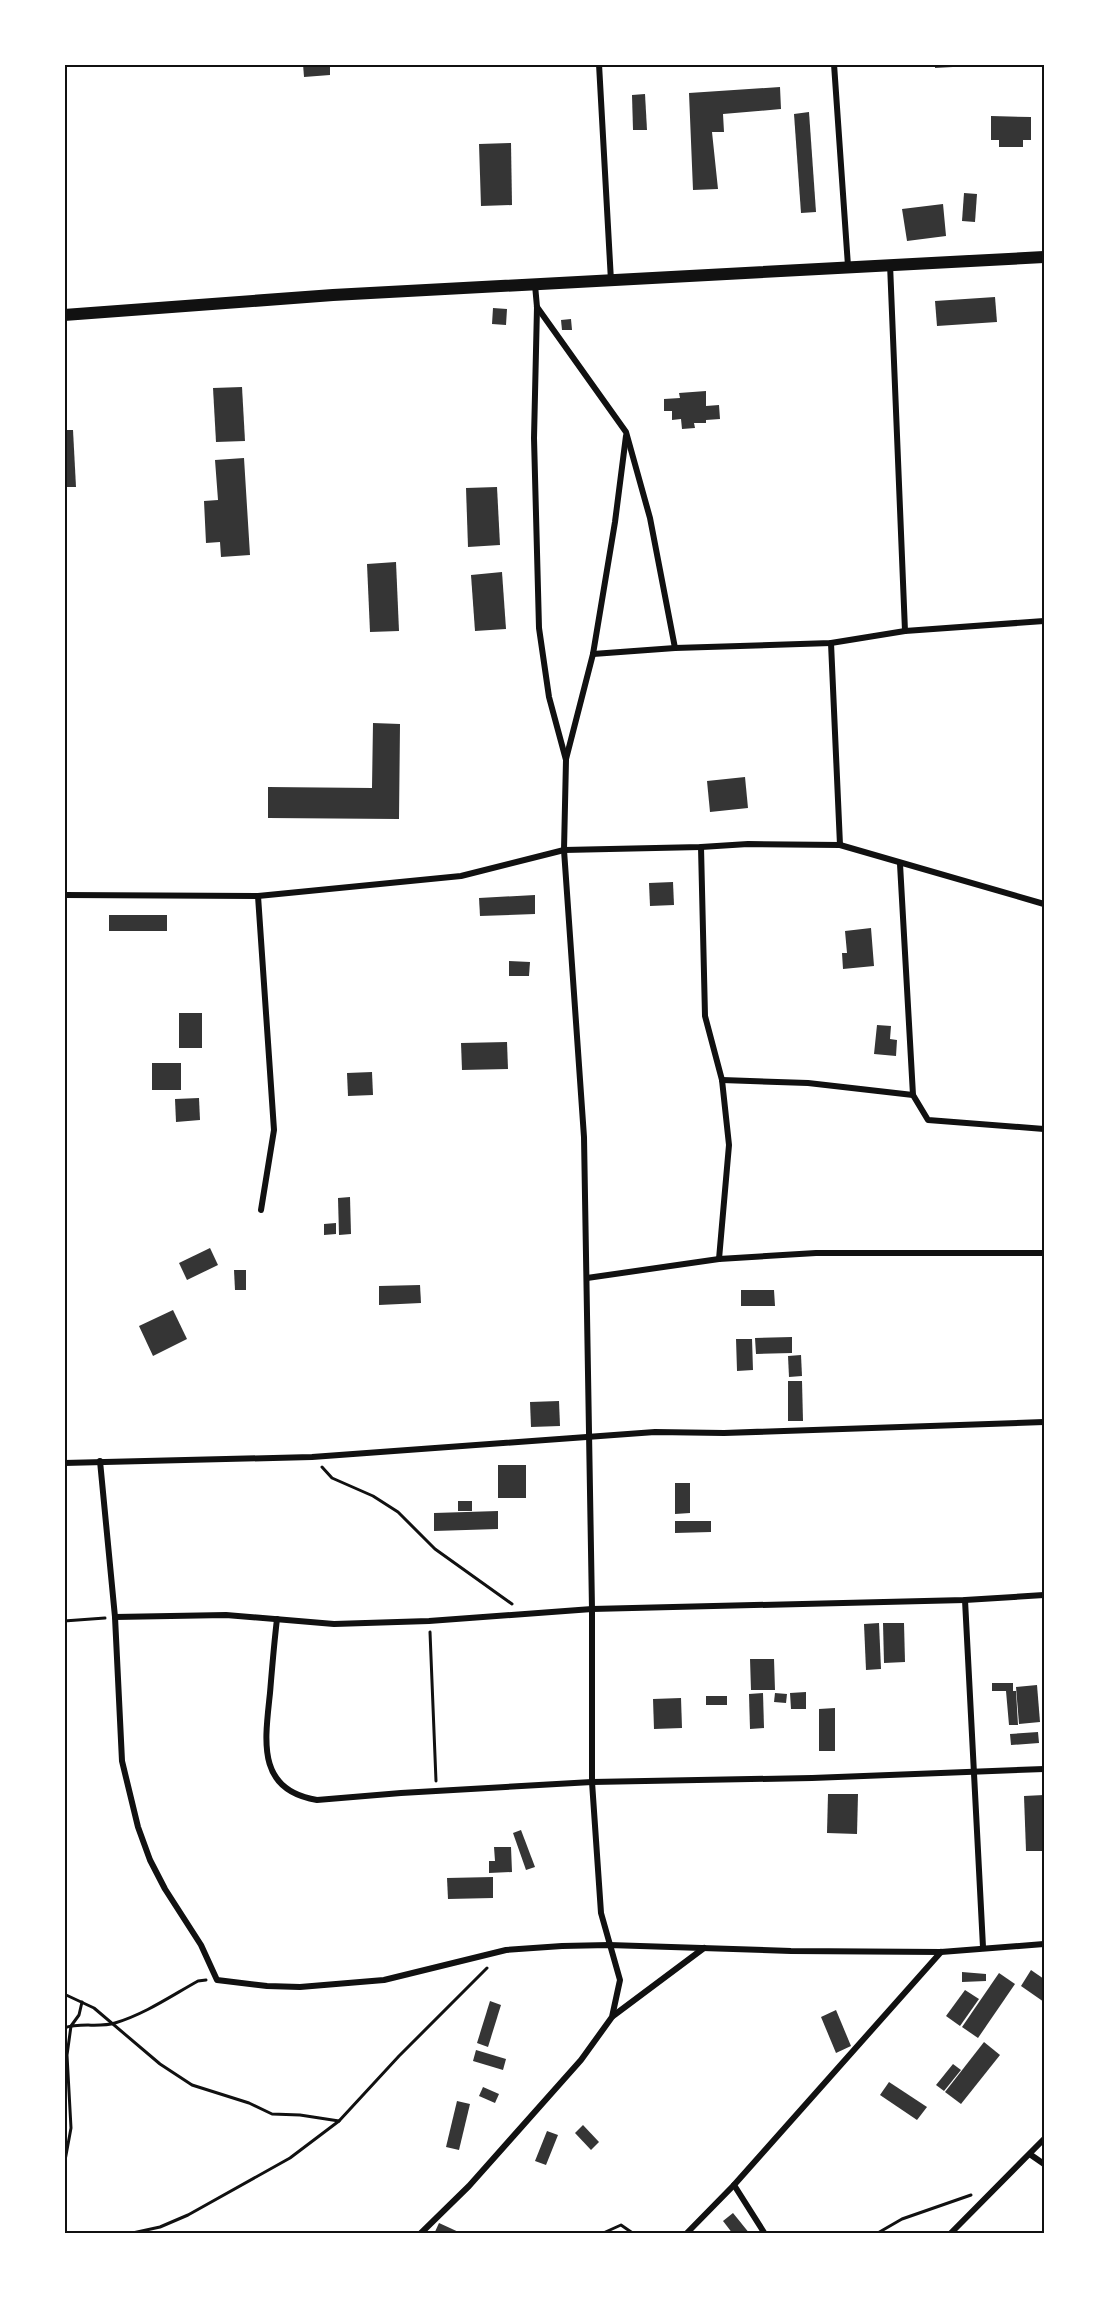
<svg xmlns="http://www.w3.org/2000/svg" width="1109" height="2298" font-family="Roboto,sans-serif">
<style>
.building{fill:#353535}
.lines{fill:none;stroke-linecap:round;stroke-linejoin:round}
.path{stroke:#111;stroke-width:3}
.minor{stroke:#111;stroke-width:6}
.secondary{stroke:#111;stroke-width:12}
.neatline{fill:none;stroke:#111;stroke-width:2}
</style>
<rect width="100%" height="100%" fill="#fff"/>
<!-- building -->
<g class="building">
<polygon points="303,64 330,64 330,75 304,77"/>
<polygon points="935,64 953,64 953,67 935,68"/>
<polygon points="780,87 781,109 723,114 724,132 712,132 718,189 693,190 689,93"/>
<polygon points="645,94 647,130 633,130 632,95"/>
<polygon points="809,112 816,212 801,213 794,114"/>
<polygon points="991,116 1031,117 1031,140 1023,140 1023,147 999,147 999,140 991,140"/>
<polygon points="511,143 512,205 481,206 479,144"/>
<polygon points="964,193 977,194 975,222 962,221"/>
<polygon points="943,204 946,236 907,241 902,209"/>
<polygon points="995,297 997,322 937,326 935,301"/>
<polygon points="493,308 507,309 506,325 492,324"/>
<polygon points="571,319 572,330 562,330 561,320"/>
<polygon points="242,387 245,441 216,442 213,388"/>
<polygon points="706,391 706,406 719,405 720,419 706,420 706,423 694,423 695,428 682,429 681,419 672,420 672,411 664,411 664,399 680,398 679,393"/>
<polygon points="64,430 73,430 76,487 64,487"/>
<polygon points="244,458 250,555 221,557 220,542 206,543 204,501 218,500 215,460"/>
<polygon points="497,487 500,545 468,547 466,488"/>
<polygon points="396,562 399,631 370,632 367,564"/>
<polygon points="502,572 506,629 475,631 471,575"/>
<polygon points="373,723 400,724 399,819 268,818 268,787 372,788"/>
<polygon points="745,777 748,808 710,812 707,781"/>
<polygon points="673,882 674,905 650,906 649,883"/>
<polygon points="535,895 535,914 480,916 479,898"/>
<rect x="109" y="915" width="58" height="16"/>
<polygon points="871,928 874,966 843,969 842,953 847,953 845,931"/>
<polygon points="509,961 530,962 529,976 509,976"/>
<rect x="179" y="1013" width="23" height="35"/>
<polygon points="877,1025 891,1026 890,1039 897,1040 896,1056 874,1054"/>
<polygon points="507,1042 508,1069 462,1070 461,1043"/>
<rect x="152" y="1063" width="29" height="27"/>
<polygon points="372,1072 373,1095 348,1096 347,1073"/>
<polygon points="199,1098 200,1120 176,1122 175,1099"/>
<polygon points="350,1197 351,1234 339,1235 338,1198"/>
<polygon points="336,1223 336,1234 324,1235 324,1224"/>
<polygon points="210,1248 218,1265 187,1280 179,1263"/>
<polygon points="234,1270 246,1270 246,1290 235,1290"/>
<polygon points="420,1285 421,1303 379,1305 379,1286"/>
<polygon points="741,1290 774,1290 775,1306 741,1306"/>
<polygon points="173,1310 187,1339 153,1356 139,1326"/>
<polygon points="792,1337 792,1353 756,1354 755,1338"/>
<polygon points="736,1339 752,1339 753,1370 737,1371"/>
<polygon points="801,1355 802,1376 789,1377 788,1356"/>
<polygon points="788,1381 802,1381 803,1421 788,1421"/>
<polygon points="559,1401 560,1426 531,1427 530,1402"/>
<rect x="498" y="1465" width="28" height="33"/>
<polygon points="675,1483 690,1483 690,1513 675,1514"/>
<rect x="458" y="1501" width="14" height="10"/>
<polygon points="498,1511 498,1529 434,1531 434,1513"/>
<polygon points="675,1521 711,1521 711,1532 675,1533"/>
<polygon points="879,1623 881,1669 866,1670 864,1624"/>
<polygon points="883,1623 904,1623 905,1662 884,1663"/>
<polygon points="750,1659 774,1659 775,1690 751,1690"/>
<polygon points="992,1683 1013,1683 1013,1691 1016,1691 1018,1725 1009,1725 1006,1691 992,1691"/>
<polygon points="1037,1685 1040,1722 1019,1724 1016,1687"/>
<polygon points="806,1692 806,1709 791,1709 790,1693"/>
<polygon points="763,1693 764,1728 750,1729 749,1694"/>
<polygon points="775,1693 787,1694 786,1703 774,1702"/>
<rect x="706" y="1696" width="21" height="9"/>
<polygon points="681,1698 682,1728 654,1729 653,1699"/>
<polygon points="835,1708 835,1751 819,1751 819,1709"/>
<polygon points="1038,1732 1039,1743 1011,1745 1010,1734"/>
<polygon points="828,1794 858,1794 857,1834 827,1833"/>
<polygon points="1044,1795 1044,1851 1026,1851 1024,1796"/>
<polygon points="521,1830 535,1867 526,1870 513,1833"/>
<polygon points="494,1847 511,1847 512,1872 489,1873 489,1861 495,1861"/>
<polygon points="493,1877 493,1898 448,1899 447,1878"/>
<polygon points="1031,1970 1044,1979 1044,2002 1021,1986"/>
<polygon points="962,1972 986,1974 986,1981 962,1982"/>
<polygon points="999,1973 1015,1984 978,2038 962,2027"/>
<polygon points="965,1990 979,1999 960,2026 946,2016"/>
<polygon points="490,2001 501,2005 488,2047 477,2043"/>
<polygon points="836,2010 851,2046 836,2053 821,2017"/>
<polygon points="984,2042 1000,2055 961,2104 945,2092"/>
<polygon points="476,2050 506,2059 503,2070 473,2061"/>
<polygon points="953,2064 961,2070 944,2091 936,2085"/>
<polygon points="889,2082 927,2107 917,2120 880,2095"/>
<polygon points="483,2087 499,2094 495,2103 479,2096"/>
<polygon points="457,2101 470,2104 459,2150 446,2147"/>
<polygon points="583,2125 599,2142 591,2150 575,2133"/>
<polygon points="547,2131 558,2135 546,2165 535,2161"/>
<polygon points="733,2213 750,2234 733,2234 723,2221"/>
<polygon points="439,2223 463,2234 434,2234"/>
</g>
<g class="lines">
<!-- path -->
<g class="path">
<polyline points="322,1467 332,1478 373,1496 398,1512 435,1549 512,1604"/>
<polyline points="64,1621 105,1618"/>
<polyline points="430,1632 436,1781"/>
<polyline points="64,1994 94,2008 160,2064 192,2085 249,2103 272,2114 300,2115 339,2121"/>
<path d="M64,2028c17,-6 35,0 51,-5 30,-9 56,-27 83,-42l8,-1"/>
<polyline points="64,2166 71,2128 67,2055 71,2026 79,2015 82,2002"/>
<polyline points="128,2234 160,2227 188,2215 290,2158 339,2121 399,2056 487,1968"/>
<polyline points="601,2234 621,2225 634,2234"/>
<polyline points="876,2234 902,2219 971,2195"/>
</g>
<!-- minor -->
<g class="minor">
<polyline points="599,64 611,281"/>
<polyline points="834,64 848,266"/>
<polyline points="890,264 905,631"/>
<polyline points="537,307 626,432 650,518 675,648"/>
<polyline points="831,643 840,845"/>
<polyline points="593,654 675,648 831,643 905,631 1044,621"/>
<polyline points="566,759 593,654 615,522 626,436"/>
<polyline points="701,847 705,1016 722,1080 729,1145 719,1259"/>
<polyline points="900,864 913,1095"/>
<polyline points="64,895 258,896 461,876 564,850 701,847 748,844 840,845 1044,904"/>
<polyline points="258,896 274,1130 261,1210"/>
<polyline points="722,1080 808,1083 913,1095 928,1120 1044,1129"/>
<polyline points="587,1278 719,1259 816,1253 1044,1253"/>
<polyline points="100,1461 115,1617 122,1761 138,1827 150,1860 165,1889 201,1945 217,1980 267,1986 300,1987 384,1980 506,1950 562,1946 609,1945 791,1951 941,1952 1044,1944"/>
<polyline points="64,1463 312,1457 655,1432 724,1433 1044,1422"/>
<polyline points="965,1600 983,1947"/>
<polyline points="115,1617 226,1615 334,1624 429,1621 592,1609 965,1600 1044,1595"/>
<path d="M277,1619c-3,25 -5,50 -7,74 -5,48 -14,97 47,107l84,-7 191,-11 220,-4 232,-9"/>
<polyline points="613,2016 704,1948"/>
<polyline points="1031,2155 1044,2164"/>
<polyline points="734,2185 765,2234"/>
<polyline points="420,2234 469,2186 581,2060 612,2017 620,1980 601,1913 592,1782 592,1609 584,1137 564,850 566,760 549,697 539,628 534,438 537,307 535,285"/>
<polyline points="686,2234 734,2185 941,1952"/>
<polyline points="950,2234 1044,2139"/>
</g>
<!-- secondary -->
<polyline class="secondary" points="64,315 333,295 1044,257"/>
</g>
<!-- border -->
<rect width="1109" height="2298" fill="none" stroke="#ffffff" stroke-width="132"/>
<rect x="66" y="66" width="977" height="2166" class="neatline"/>
</svg>
